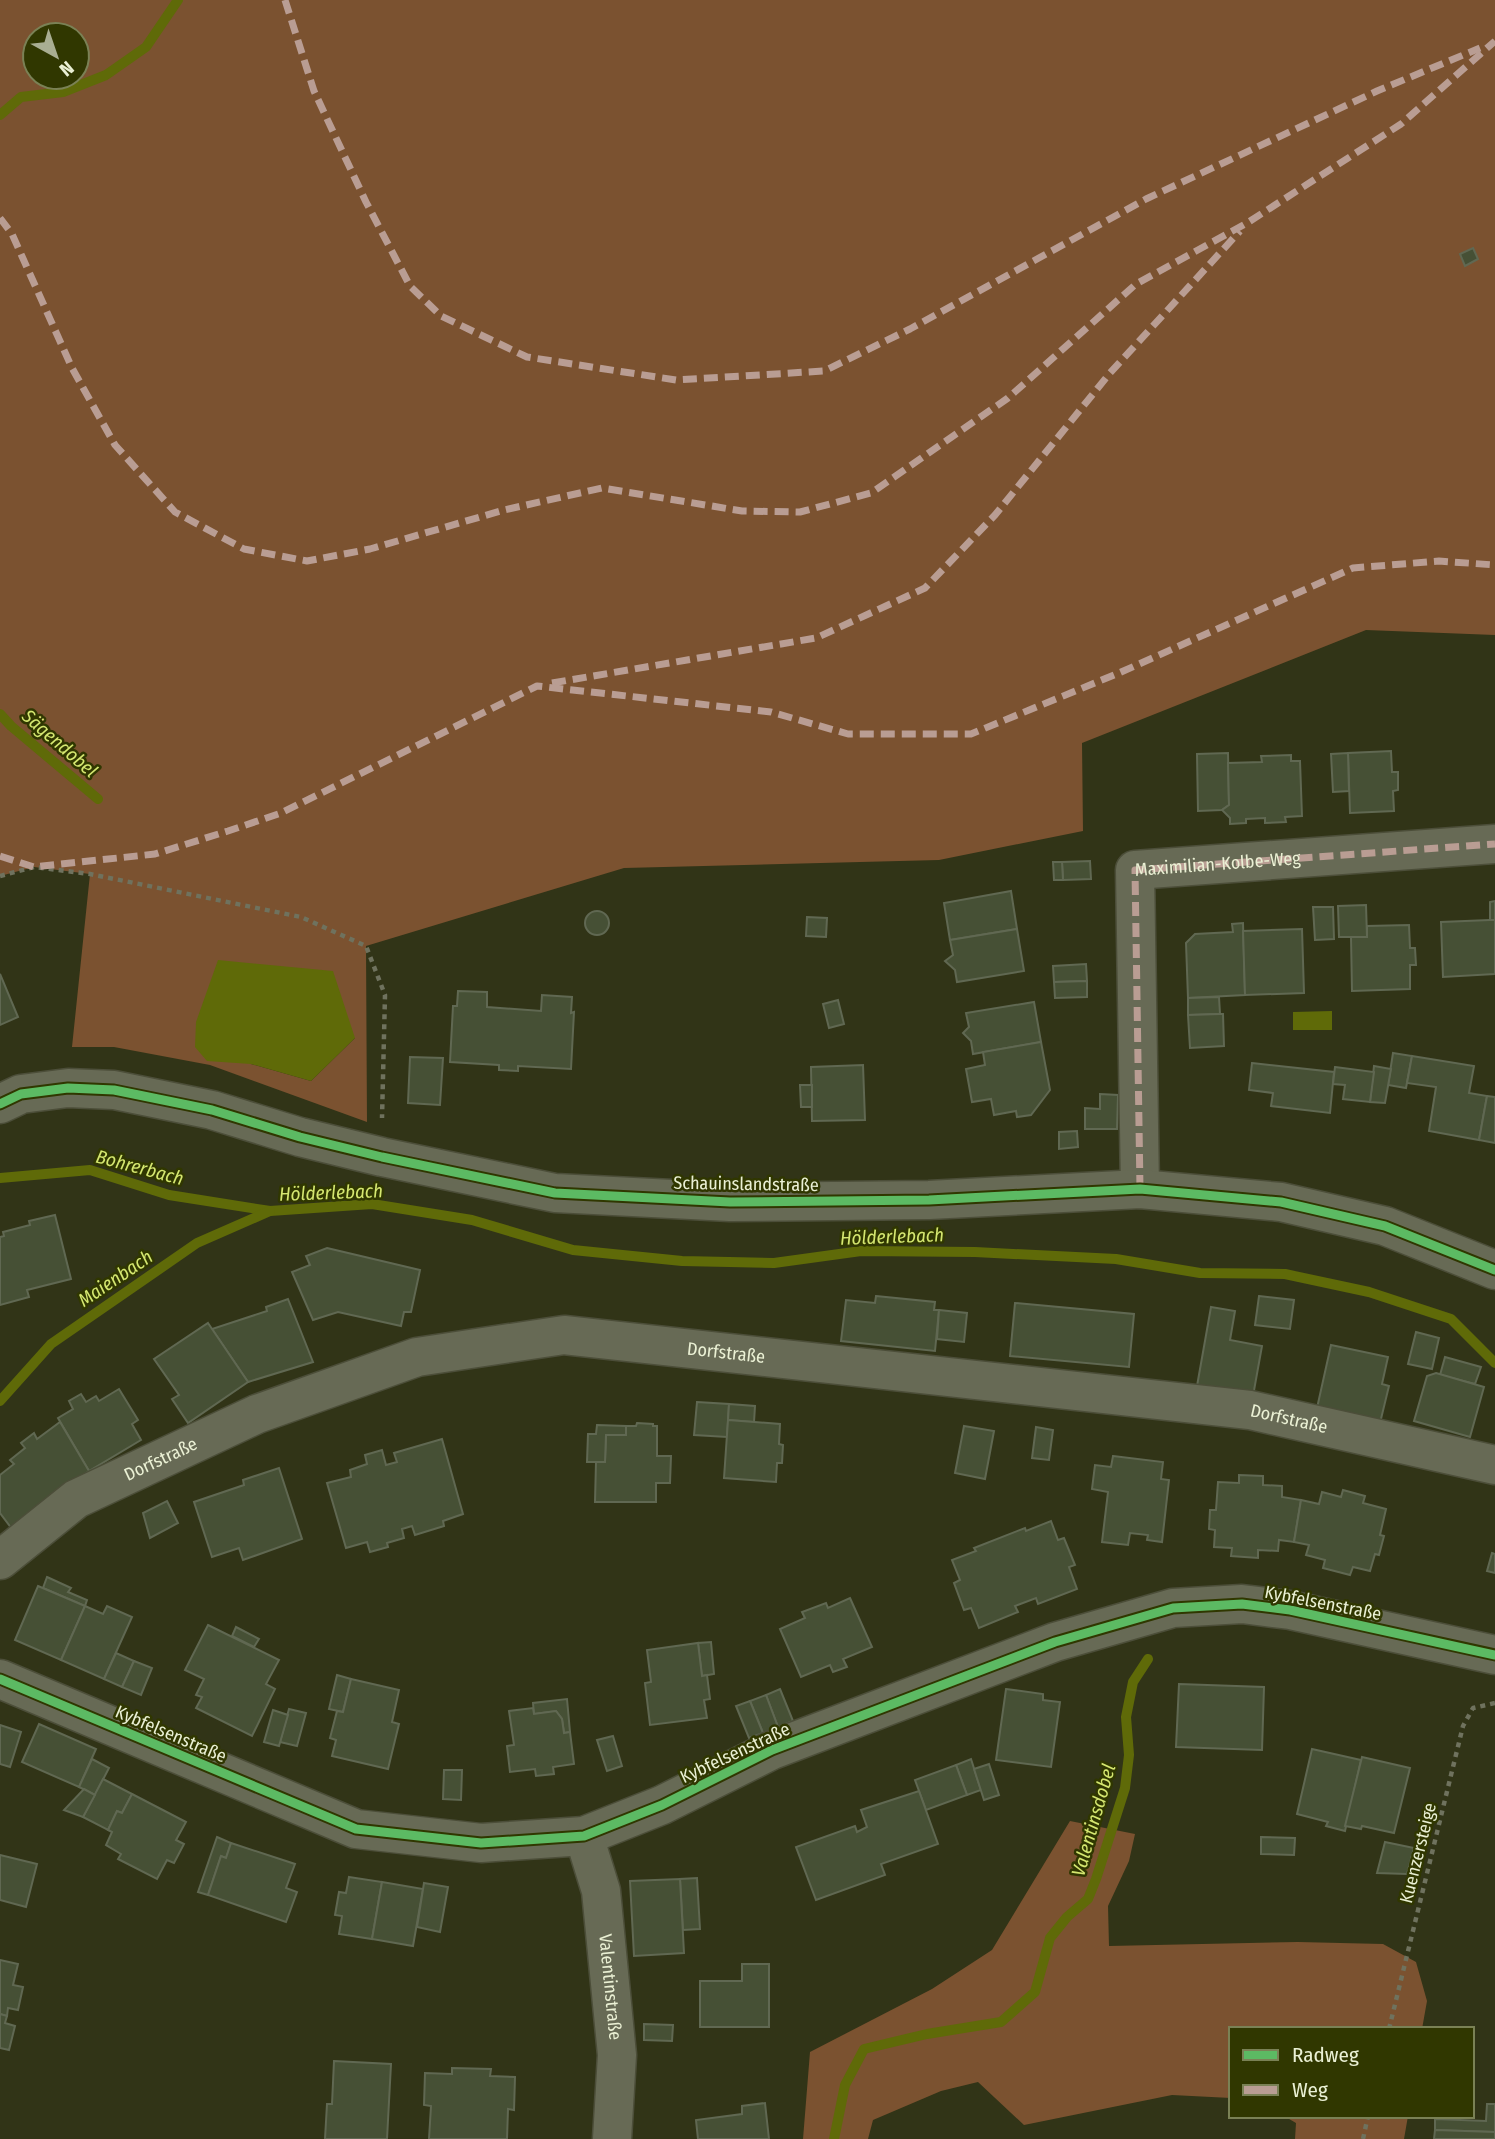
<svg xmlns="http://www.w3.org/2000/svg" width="1495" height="2139" font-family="'Fira Sans Condensed',sans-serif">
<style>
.green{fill:#7b5230;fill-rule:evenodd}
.water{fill:#5f6a08}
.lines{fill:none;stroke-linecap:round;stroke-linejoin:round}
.stream{stroke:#5f6a08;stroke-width:10}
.building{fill:#465035;stroke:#606852;stroke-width:2}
.minor-casing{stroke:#4c4e39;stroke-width:41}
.secondary-casing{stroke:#4c4e39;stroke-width:41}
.path{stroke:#6f725e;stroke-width:4.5;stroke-dasharray:5 5;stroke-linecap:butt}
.minor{stroke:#676a55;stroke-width:38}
.secondary{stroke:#676a55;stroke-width:38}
.quiet{stroke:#b99d93;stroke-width:7;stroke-dasharray:14 7;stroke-linecap:butt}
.cycleway-casing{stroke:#303700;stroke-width:13}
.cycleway{stroke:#5cba63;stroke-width:9}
.labels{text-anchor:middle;stroke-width:5;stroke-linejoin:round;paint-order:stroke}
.street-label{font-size:18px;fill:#eaf0d4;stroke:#303700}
.water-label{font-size:19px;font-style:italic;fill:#d5e770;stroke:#303700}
</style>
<rect width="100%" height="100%" fill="#313417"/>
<!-- green -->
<g class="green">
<path d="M0,0h1495v635l-129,-5 -284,113 1,88 -144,29 -315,8 -258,78 1,176 -157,-57 -96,-18h-42l18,-173 -56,-7 -34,9zM35,35h42v42h-42zM355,1038l-44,43 -60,-17z"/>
<polygon points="1070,1821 1135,1834 1129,1861 1108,1906 1109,1946 1298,1942 1383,1944 1416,1962 1427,2001 1422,2029 1231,2029 1231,2098 1172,2095 1024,2125 978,2082 941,2091 873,2120 868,2139 803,2139 810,2052 932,1989 992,1950"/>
<polygon points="1284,2116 1408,2116 1404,2139 1295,2139 1296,2123"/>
</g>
<!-- water -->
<g class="water">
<polygon points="218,960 333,971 355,1038 311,1081 251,1064 207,1061 195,1047 196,1022"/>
<polygon points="1332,1011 1332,1030 1293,1030 1293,1012"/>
</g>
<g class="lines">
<!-- stream -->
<g class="stream">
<polyline points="0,115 21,97 63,92 106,75 146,47 178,0"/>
<polyline points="0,714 11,726 98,799"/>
<polyline points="0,1178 90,1170 169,1195 270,1211 372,1204 472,1220 573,1250 682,1261 774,1263 861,1251 975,1252 1116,1259 1200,1273 1285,1274 1369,1292 1451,1319 1495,1363"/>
<polyline points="0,1401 51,1344 197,1243 270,1211"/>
<polyline points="834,2139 845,2085 864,2049 927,2034 1001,2022 1035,1992 1050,1938 1067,1917 1088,1899 1096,1879 1125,1788 1129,1755 1126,1717 1133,1682 1148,1659"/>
</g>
</g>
<!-- building -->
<g class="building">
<polygon points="1473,248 1478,259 1465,266 1460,254"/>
<polygon points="1391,751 1392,772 1398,772 1398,790 1393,791 1394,811 1350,813 1348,753"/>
<polygon points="1228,753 1229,805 1222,810 1198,811 1197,754"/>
<polygon points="1348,753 1349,791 1333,792 1331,754"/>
<polygon points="1291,755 1291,761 1300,761 1302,816 1285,817 1286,822 1265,823 1265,818 1246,819 1246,823 1230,824 1230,818 1222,810 1229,805 1228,763 1262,762 1261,756"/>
<polygon points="1090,861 1091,879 1063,880 1062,862"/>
<polygon points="1053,862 1062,862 1063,880 1054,880"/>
<polygon points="1011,891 1017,929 950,940 944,903"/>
<polygon points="1495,901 1495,920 1490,920 1490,902"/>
<polygon points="1366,905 1367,937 1339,937 1338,906"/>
<polygon points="1313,907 1333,907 1334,939 1315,940"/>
<circle cx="597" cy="923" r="12"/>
<polygon points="807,917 827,918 826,937 806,936"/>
<polygon points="1490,920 1495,920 1495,974 1443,977 1441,922"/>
<polygon points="1243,923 1245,995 1188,998 1186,943 1195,934 1233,932 1232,924"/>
<polygon points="1409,925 1410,948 1415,948 1416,965 1410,965 1410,989 1352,991 1351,937 1367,937 1367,926"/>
<polygon points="1017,929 1024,971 957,982 955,970 945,961 953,955 950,940"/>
<polygon points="1302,929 1304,993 1245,995 1243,931"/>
<polygon points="1086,964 1087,981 1054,982 1053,966"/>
<polygon points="0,974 18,1017 0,1025"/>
<polygon points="1087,981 1087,997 1055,998 1054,982"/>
<polygon points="458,991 487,992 487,1007 541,1011 542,995 572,997 571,1013 574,1012 571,1069 518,1066 518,1071 499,1070 499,1065 450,1062 453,1006 457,1006"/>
<polygon points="1219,997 1220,1014 1188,1015 1188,998"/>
<polygon points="838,1000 844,1024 829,1028 823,1004"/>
<polygon points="1034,1002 1041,1042 973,1054 971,1041 963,1033 969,1027 966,1013"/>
<polygon points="1220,1014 1223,1014 1224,1046 1190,1048 1188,1015"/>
<polygon points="1041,1042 1050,1090 1031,1115 1017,1117 1016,1111 994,1115 991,1099 972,1102 966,1069 985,1065 983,1052"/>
<polygon points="1393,1053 1412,1056 1406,1088 1388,1085"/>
<polygon points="1412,1056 1474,1066 1469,1093 1487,1096 1479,1140 1429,1131 1436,1087 1407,1083"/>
<polygon points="410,1057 443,1058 440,1105 408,1103"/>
<polygon points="1252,1063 1334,1072 1330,1113 1271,1106 1273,1093 1249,1090"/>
<polygon points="863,1065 865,1120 812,1121 811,1067"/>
<polygon points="1374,1066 1391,1069 1385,1103 1370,1102"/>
<polygon points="1335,1067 1374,1072 1370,1102 1343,1099 1345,1085 1333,1084"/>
<polygon points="800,1085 812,1085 812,1107 801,1107"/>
<polygon points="1100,1094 1118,1095 1117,1129 1085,1129 1085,1108 1100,1109"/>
<polygon points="1487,1096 1495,1097 1495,1143 1479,1140"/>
<polygon points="1077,1131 1078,1147 1059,1149 1059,1132"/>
<polygon points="55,1215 71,1279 27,1290 29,1297 0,1305 0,1237 4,1236 3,1232 30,1225 29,1221"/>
<polygon points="327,1248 420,1270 411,1312 404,1312 401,1326 338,1312 313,1320 292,1272 310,1265 306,1256"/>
<polygon points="876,1296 935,1302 934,1310 939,1310 935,1351 841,1341 846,1300 875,1303"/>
<polygon points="1259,1296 1294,1300 1290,1329 1255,1325"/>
<polygon points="288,1299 313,1362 248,1382 212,1329 267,1311 266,1307"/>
<polygon points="1015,1303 1134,1314 1129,1367 1010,1356"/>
<polygon points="1211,1307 1235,1311 1230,1340 1262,1346 1253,1396 1197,1386"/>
<polygon points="939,1310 967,1313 964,1342 937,1339"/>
<polygon points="208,1323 248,1382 188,1423 172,1399 179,1395 154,1359"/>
<polygon points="1416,1332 1439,1338 1432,1369 1408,1364"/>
<polygon points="1331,1345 1388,1357 1382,1384 1389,1386 1380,1423 1317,1408"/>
<polygon points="1445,1357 1481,1367 1475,1384 1440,1375"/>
<polygon points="1436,1373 1484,1387 1470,1437 1414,1421 1427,1376"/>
<polygon points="119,1389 138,1420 132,1424 141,1440 89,1471 58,1418 73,1409 69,1401 81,1394 86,1402 96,1396 99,1401"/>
<polygon points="697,1402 729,1404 727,1437 694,1435"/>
<polygon points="729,1404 755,1406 754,1422 728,1420"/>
<polygon points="728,1420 780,1424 779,1444 783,1445 782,1463 777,1463 776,1482 724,1478"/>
<polygon points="60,1422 89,1471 12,1529 0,1513 0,1475 14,1464 10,1460 25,1448 21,1443 34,1433 37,1439"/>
<polygon points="637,1423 653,1424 653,1426 657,1426 657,1456 671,1456 670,1483 656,1483 656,1502 595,1502 596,1462 605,1462 606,1435 626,1435 626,1426 636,1426"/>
<polygon points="597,1425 626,1426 626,1435 606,1435 605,1462 587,1462 588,1434 596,1434"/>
<polygon points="964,1426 994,1431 985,1479 955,1473"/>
<polygon points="1036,1427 1053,1430 1049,1460 1032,1458"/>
<polygon points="442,1439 463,1514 443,1521 444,1526 415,1535 412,1526 402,1529 404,1538 387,1543 388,1547 370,1552 367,1542 346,1548 327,1483 351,1477 350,1470 367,1464 365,1455 382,1450 386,1465 397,1462 394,1453"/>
<polygon points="1113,1456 1163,1462 1161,1479 1169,1480 1162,1542 1147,1540 1148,1535 1130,1533 1128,1545 1102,1542 1108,1492 1092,1489 1095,1465 1111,1467"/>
<polygon points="279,1468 302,1539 243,1560 239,1548 212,1557 194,1502 244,1485 243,1480"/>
<polygon points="1239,1475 1263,1476 1263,1485 1282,1486 1282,1497 1301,1500 1294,1542 1279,1540 1278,1551 1258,1550 1258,1558 1231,1556 1232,1548 1214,1547 1215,1530 1209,1529 1210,1510 1216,1510 1218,1482 1239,1483"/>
<polygon points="1343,1490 1365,1496 1363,1503 1386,1509 1380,1535 1384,1536 1379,1555 1375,1554 1370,1571 1353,1567 1350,1575 1323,1568 1325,1560 1306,1555 1309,1545 1294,1542 1301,1500 1319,1504 1322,1492 1341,1497"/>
<polygon points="167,1501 178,1523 150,1538 143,1513"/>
<polygon points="1051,1521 1058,1540 1064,1538 1075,1565 1069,1567 1077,1589 1038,1604 1036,1598 1015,1606 1018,1612 979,1628 971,1608 964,1610 954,1583 960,1580 952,1560 976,1551 974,1548 1025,1528 1026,1531"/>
<polygon points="1492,1553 1495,1554 1495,1573 1487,1571"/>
<polygon points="47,1577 71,1588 68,1592 87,1600 85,1606 43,1588"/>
<polygon points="38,1586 85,1606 61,1660 15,1640"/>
<polygon points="850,1598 872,1647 843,1659 847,1667 833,1672 830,1665 801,1677 780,1629 805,1618 802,1612 826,1603 828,1608"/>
<polygon points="85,1606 103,1614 107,1606 132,1617 104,1679 61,1660"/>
<polygon points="208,1625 279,1660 266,1684 275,1689 252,1736 196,1708 202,1697 196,1695 204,1679 185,1670"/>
<polygon points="236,1627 259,1639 254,1647 232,1636"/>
<polygon points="711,1642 714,1674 702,1676 698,1643"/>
<polygon points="698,1643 702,1676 707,1675 710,1699 704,1700 707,1718 650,1725 645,1683 651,1682 647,1650"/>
<polygon points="116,1653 134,1661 122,1687 104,1679"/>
<polygon points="134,1661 152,1668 141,1695 122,1687"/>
<polygon points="337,1675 351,1679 343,1712 329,1709"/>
<polygon points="351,1679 399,1690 392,1722 399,1724 388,1769 332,1756 336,1740 330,1738 337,1711 343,1712"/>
<polygon points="1179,1684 1264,1687 1262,1750 1176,1747"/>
<polygon points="780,1689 793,1721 778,1727 766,1695"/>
<polygon points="1006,1689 1043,1694 1043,1700 1060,1702 1051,1767 996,1760"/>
<polygon points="766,1695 778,1727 763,1733 750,1701"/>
<polygon points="567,1699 570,1732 564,1733 562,1719 556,1711 534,1714 533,1703"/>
<polygon points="750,1701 763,1733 749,1738 736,1706"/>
<polygon points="533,1708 534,1714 556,1711 562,1719 564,1733 570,1732 574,1764 553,1767 554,1774 536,1776 535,1769 510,1772 507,1746 514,1745 509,1711"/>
<polygon points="289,1709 306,1713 297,1746 280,1742"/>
<polygon points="273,1710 288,1715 279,1746 264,1742"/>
<polygon points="39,1724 96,1749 79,1787 22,1762"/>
<polygon points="0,1725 21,1732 10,1767 0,1764"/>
<polygon points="613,1736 622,1766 607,1771 597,1740"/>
<polygon points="1312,1749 1361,1760 1345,1831 1326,1826 1328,1822 1297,1814"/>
<polygon points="1362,1757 1410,1768 1394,1833 1362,1826 1361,1829 1345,1826"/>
<polygon points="92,1759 109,1768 95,1795 79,1787"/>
<polygon points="971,1759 981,1790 967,1795 956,1765"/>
<polygon points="989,1764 999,1795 984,1800 974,1769"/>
<polygon points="956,1765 967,1795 926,1810 915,1780"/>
<polygon points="444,1770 462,1770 461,1800 443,1799"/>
<polygon points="103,1779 132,1794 122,1813 117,1811 108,1830 83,1817"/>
<polygon points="84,1789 95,1795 83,1817 64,1810"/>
<polygon points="919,1791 938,1844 881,1864 885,1875 816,1900 796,1847 855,1826 857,1832 867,1827 861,1810"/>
<polygon points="132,1794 186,1822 176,1840 184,1844 174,1863 167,1860 157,1879 118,1859 121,1854 106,1845 112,1832 108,1830 117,1811 122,1813"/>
<polygon points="217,1837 231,1843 226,1858 221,1856 208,1895 198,1892"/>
<polygon points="1261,1837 1295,1838 1294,1855 1261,1854"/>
<polygon points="1385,1842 1414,1848 1407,1874 1377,1873"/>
<polygon points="231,1843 295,1864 286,1888 297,1892 286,1922 208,1895 221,1856 226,1858"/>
<polygon points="0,1855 37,1864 26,1907 0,1900"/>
<polygon points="349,1877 382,1882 372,1939 339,1934 342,1916 335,1915 339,1892 346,1893"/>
<polygon points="697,1878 700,1929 683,1930 680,1879"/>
<polygon points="680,1879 684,1953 634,1956 630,1881"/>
<polygon points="382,1882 423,1889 413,1946 372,1939"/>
<polygon points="424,1883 448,1887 440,1932 417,1927"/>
<polygon points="0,1960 18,1964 13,1985 23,1987 18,2010 8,2008 7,2016 0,2014"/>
<polygon points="742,1964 769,1964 769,2027 700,2027 700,1981 742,1981"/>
<polygon points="0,2014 7,2016 5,2023 15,2026 9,2050 0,2048"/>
<polygon points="644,2024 673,2025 672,2041 644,2040"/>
<polygon points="334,2061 391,2064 387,2139 325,2139 327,2104 332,2104"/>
<polygon points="452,2068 491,2069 490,2076 515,2077 514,2110 508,2109 507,2139 429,2139 431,2106 424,2105 425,2073 452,2074"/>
<polygon points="765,2103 769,2139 698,2139 696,2120 742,2114 742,2106"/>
<polygon points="1487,2104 1495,2104 1495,2132 1435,2130 1435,2119 1486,2121"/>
<polygon points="1435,2130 1495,2132 1495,2139 1434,2139"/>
</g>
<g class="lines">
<defs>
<g id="minor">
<path id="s1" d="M1140,1189l-5,-319 360,-26"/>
<path id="s2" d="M0,1560l76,-61 181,-85 160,-57 147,-22 686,75 245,55"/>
<polyline points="0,1679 356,1829 481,1843 584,1836 662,1805 772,1750 1055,1642 1173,1608 1242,1604 1290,1610 1495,1655"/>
<path id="s3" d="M584,1836l17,55 16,164 -5,84"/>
</g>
<polyline id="secondary" points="0,1104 21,1094 68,1088 114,1090 212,1110 300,1137 382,1157 555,1193 730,1202 929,1200 1140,1189 1281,1202 1385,1226 1495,1270"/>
</defs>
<!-- minor casing -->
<use href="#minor" class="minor-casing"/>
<!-- secondary casing -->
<use href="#secondary" class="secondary-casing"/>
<!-- path -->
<g class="path">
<polyline points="0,876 34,867 90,874 301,917 366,946 385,995 382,1118"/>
<polyline points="1389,2029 1463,1726 1473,1708 1495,1703"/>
<polyline points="1363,2139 1368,2116"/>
</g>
<!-- minor -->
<use href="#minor" class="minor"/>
<!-- secondary -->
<use href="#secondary" class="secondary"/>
<!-- quiet -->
<g class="quiet">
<polyline points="285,0 314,91 366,202 410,286 441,316 527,357 676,380 824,371 910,329 1146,199 1377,91 1480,48"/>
<polyline points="0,218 12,234 72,368 115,445 175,512 244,549 307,561 370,549 504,510 602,488 742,511 800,512 871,493 1008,398 1136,284 1247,223 1401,124 1495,41"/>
<polyline points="552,683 816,638 925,588 995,515 1110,373 1240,231"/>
<polyline points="0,856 34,867 155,854 228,831 281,813 537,686 771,712 848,734 971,734 1119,673 1353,568 1439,561 1495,565"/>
<polyline points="1140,1189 1135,870 1495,844"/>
</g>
<defs>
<g id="cycleway">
<polyline points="0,1104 21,1094 68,1088 114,1090 212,1110 300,1137 382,1157 555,1193 730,1202 929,1200 1140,1189 1281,1202 1385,1226 1495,1270"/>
<polyline points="0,1679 356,1829 481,1843 584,1836 662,1805 772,1750 1055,1642 1173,1608 1242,1604 1290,1610 1495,1655"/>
</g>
</defs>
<!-- cycleway casing -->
<use href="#cycleway" class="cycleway-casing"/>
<!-- cycleway -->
<use href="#cycleway" class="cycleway"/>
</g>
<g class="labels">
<!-- street labels -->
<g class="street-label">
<text dy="6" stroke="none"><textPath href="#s1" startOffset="402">Maximilian-Kolbe-Weg</textPath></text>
<text transform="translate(746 1184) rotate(1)" y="6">Schauinslandstraße</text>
<text dy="6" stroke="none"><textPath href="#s2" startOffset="779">Dorfstraße</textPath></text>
<text dy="6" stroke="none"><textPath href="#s2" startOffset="1346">Dorfstraße</textPath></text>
<text dy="6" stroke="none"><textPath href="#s2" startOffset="191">Dorfstraße</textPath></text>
<text transform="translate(1323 1603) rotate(11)" y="6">Kybfelsenstraße</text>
<text transform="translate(171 1734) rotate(23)" y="6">Kybfelsenstraße</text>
<text transform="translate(735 1753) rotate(-25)" y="6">Kybfelsenstraße</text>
<text transform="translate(1418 1853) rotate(-76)" y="6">Kuenzersteige</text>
<text dy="6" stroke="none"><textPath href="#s3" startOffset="154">Valentinstraße</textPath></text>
</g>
<!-- water labels -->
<g class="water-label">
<text transform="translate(60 743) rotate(41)" y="7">Sägendobel</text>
<text transform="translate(140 1167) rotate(15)" y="7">Bohrerbach</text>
<text transform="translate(331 1192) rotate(-2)" y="7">Hölderlebach</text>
<text transform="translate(892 1236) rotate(-2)" y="7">Hölderlebach</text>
<text transform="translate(115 1278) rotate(-34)" y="7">Maienbach</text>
<text transform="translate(1093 1820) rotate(-74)" y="7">Valentinsdobel</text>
</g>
</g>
<!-- legend -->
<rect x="1229" y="2027" width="245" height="91" fill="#303700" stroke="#7a8155" stroke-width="2"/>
<rect x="1243" y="2050" width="35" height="10" fill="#5cba63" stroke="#7a8155" stroke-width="2"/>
<text x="1292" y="2062" font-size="21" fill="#eaf0d4">Radweg</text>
<rect x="1243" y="2085" width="35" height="10" fill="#b99d93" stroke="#7a8155" stroke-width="2"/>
<text x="1292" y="2097" font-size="21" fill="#eaf0d4">Weg</text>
<!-- north arrow -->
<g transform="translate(56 56) rotate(140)"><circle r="33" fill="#303700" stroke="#7a8155" stroke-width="2"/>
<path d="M0-5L12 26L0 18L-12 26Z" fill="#a9ae92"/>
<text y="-10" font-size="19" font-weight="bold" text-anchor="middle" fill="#eaf0d4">N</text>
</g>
</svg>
